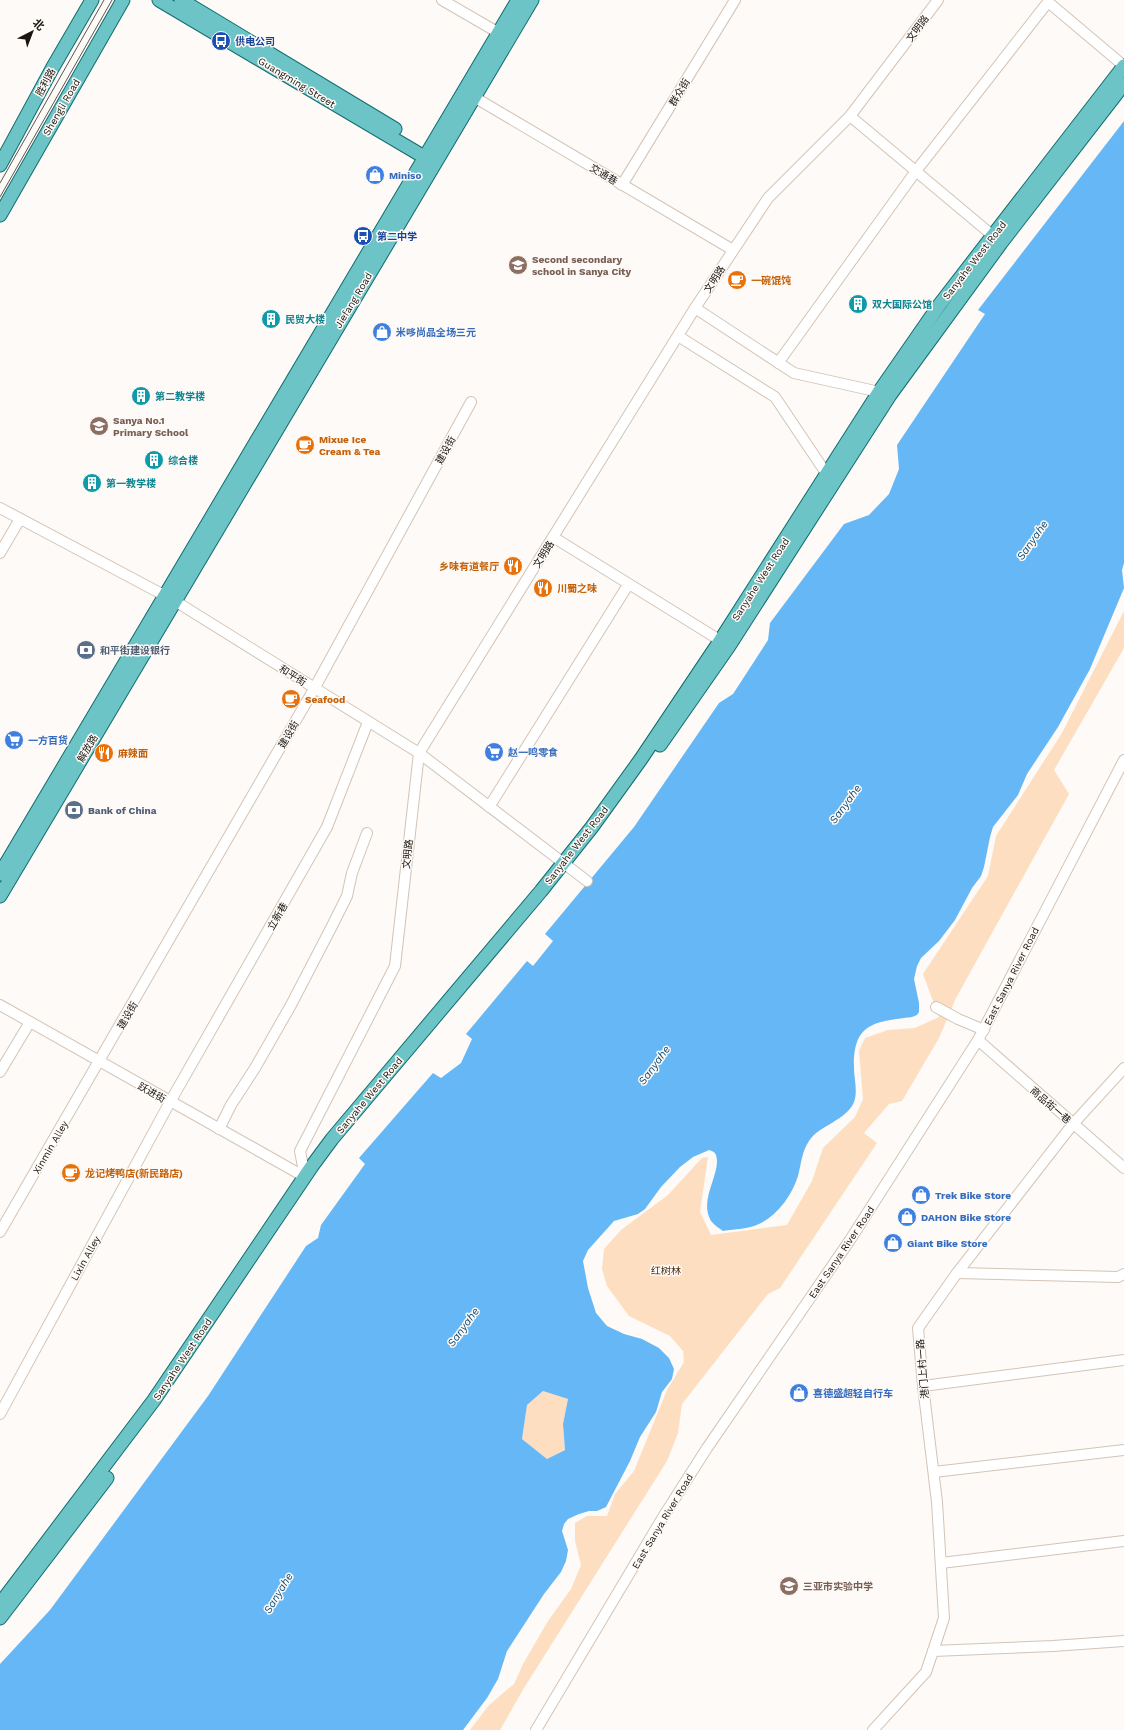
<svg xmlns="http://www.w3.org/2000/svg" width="1124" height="1730" font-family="'Work Sans','Noto Sans SC',sans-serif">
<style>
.green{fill:#fddec0}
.water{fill:#66b7f5;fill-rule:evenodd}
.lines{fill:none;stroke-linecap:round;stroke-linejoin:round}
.minor-casing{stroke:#d3c4b6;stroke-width:12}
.major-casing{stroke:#106d6e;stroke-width:15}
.minor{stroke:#fff;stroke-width:10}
.major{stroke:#6dc4c7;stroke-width:13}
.tram{stroke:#595550;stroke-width:1}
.labels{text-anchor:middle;stroke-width:3;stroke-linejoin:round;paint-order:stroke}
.street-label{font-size:10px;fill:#1a1510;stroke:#fdfaf7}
.transit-label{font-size:10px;font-weight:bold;fill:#164399;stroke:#fdfaf7;text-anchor:start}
.shop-label{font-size:10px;font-weight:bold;fill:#366cbe;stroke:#fdfaf7;text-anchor:start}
.education-label{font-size:10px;font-weight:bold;fill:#785e54;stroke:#fdfaf7;text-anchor:start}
.food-label{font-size:10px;font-weight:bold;fill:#c56008;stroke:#fdfaf7;text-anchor:start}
.culture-label{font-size:10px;font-weight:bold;fill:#0d838f;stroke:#fdfaf7;text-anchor:start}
.service-label{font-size:10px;font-weight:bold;fill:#4e5e75;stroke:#fdfaf7;text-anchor:start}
.park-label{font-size:10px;fill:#4e3214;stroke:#fdfaf7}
.water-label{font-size:11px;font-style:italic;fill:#0e4c74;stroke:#fdfaf7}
</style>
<rect width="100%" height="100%" fill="#fdfaf7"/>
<!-- green -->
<g class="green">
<polygon points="1124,611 1124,648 1054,770 1069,794 956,998 939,1038 902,1101 889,1104 864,1133 877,1143 780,1288 768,1294 682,1404 678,1433 667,1461 524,1688 500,1730 470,1730 489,1705 514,1684 523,1664 548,1621 571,1589 581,1565 575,1541 575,1523 587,1516 607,1516 615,1494 634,1471 667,1390 684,1362 683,1351 670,1336 629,1316 607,1286 602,1269 604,1249 621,1230 668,1195 702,1158 708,1157 700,1212 711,1235 787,1225 812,1181 823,1148 855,1117 863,1099 859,1051 865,1038 888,1030 915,1028 939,1017 923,974 988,876 996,836 1062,733"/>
<polygon points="543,1391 568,1399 563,1424 565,1450 547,1459 522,1439 527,1405"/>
</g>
<!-- water -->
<path class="water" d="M1124,121v442l-2,7 2,18 -34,81 -32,58 -31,47 -9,21 -25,32 -3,10 -6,30 -3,9 -9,12 -17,32 -16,21 -18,17 -4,8 -3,13 5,24v9l-2,3 -5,2c-37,5 -59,5 -58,51 0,11 4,23 0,34 -8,19 -35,23 -45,39 -7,10 -8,23 -11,35 -6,19 -20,39 -39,48 -11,5 -24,5 -36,7 -4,-3 -9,-6 -12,-10 -13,-22 11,-48 5,-66 -1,-3 -4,-4 -7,-5l-16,7 -13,10 -19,20 -16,22 -7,5 -24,7 -26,29 -5,11 5,27 8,25 11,13 17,8 18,5 17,9 10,10 5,11 -2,10 -10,13 -6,20 -16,25 -10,24 -24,46 -9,4h-8l-10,3 -11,5 -4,5 -2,7 6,19 -2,11 -5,11 -17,22 -37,57 -9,28 -11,19 -24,32h-463v-66l50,-54 158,-214 98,-150 12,-8 3,-13 44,-61 -6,-6 74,-85 8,5 20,-15 11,-24 -6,-5 61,-73 6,5 20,-25 -8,-7 89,-107 85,-124 14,-9 35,-54 2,-17 74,-99 25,-9 20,-21 10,-25 -2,-24 88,-131 -7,-4zM543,1391l25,8 -5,25 2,26 -18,9 -25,-20 5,-34z"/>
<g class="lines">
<defs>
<g id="minor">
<polyline points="442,0 499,33"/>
<polyline points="474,97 733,250"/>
<polyline points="850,116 998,240"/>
<polyline points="622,185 735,0"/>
<polyline points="695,308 794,373 884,393"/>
<polyline points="678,336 775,397 830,479"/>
<polyline points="778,363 916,171 1048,2 1124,66"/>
<polyline points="0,508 175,601 419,753 587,881"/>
<polyline points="553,537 726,644"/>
<polyline points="0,553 20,519"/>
<polyline points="489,807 628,585"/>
<polyline points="0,1005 305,1177"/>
<polyline points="936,1007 958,1019 984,1030"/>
<polyline points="978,1040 1124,1168"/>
<polyline points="0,1072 30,1022"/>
<polyline points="219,1129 231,1105 255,1068 291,1005 331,928 347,896 352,873 367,833"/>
<polyline points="305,1177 300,1151 395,966 419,753 695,308 768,198 850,116 938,0"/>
<polyline points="0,1232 314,689 471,402"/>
<polyline points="957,1273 1118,1277 1124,1274"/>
<polyline points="923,1386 1124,1360"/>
<polyline points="0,1414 170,1102 327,827 368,722"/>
<polyline points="934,1472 1124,1450"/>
<polyline points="941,1563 1124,1541"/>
<polyline points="933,1651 1053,1646 1124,1641"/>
<polyline points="536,1730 663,1517 707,1448 850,1240 978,1040 1124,760"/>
<polyline points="873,1730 926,1672 944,1618 937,1502 923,1386 918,1328 957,1273 1073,1124 1124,1068"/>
</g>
<g id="major">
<polyline points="159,0 431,161"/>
<polyline points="181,0 395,129"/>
<polyline points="0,165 53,67 92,0"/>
<polyline points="0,215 123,0"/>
<polyline points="660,745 729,646 890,395 1001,243 1124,84"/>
<polyline points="0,874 518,0"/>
<polyline points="0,896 532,0"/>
<polyline points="0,1604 154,1400 312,1166 332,1139 541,891 592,827 641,759 720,641 879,392 940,304 1124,66"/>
<polyline points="0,1618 107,1478"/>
</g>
</defs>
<!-- minor casing -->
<use href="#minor" class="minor-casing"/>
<!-- major casing -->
<use href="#major" class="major-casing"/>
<!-- minor -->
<use href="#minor" class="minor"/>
<!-- major -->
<use href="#major" class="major"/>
<!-- tram -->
<g class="tram">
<polyline points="0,183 104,0"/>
<polyline points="0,197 112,0"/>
</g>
</g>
<!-- icons -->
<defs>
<symbol id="bus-disc" viewBox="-11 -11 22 22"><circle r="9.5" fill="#1a4fb4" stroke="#fdfaf7"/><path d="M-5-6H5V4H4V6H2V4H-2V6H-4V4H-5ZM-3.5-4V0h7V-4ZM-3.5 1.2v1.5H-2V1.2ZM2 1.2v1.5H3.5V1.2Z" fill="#fff"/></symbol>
<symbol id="shop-disc" viewBox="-11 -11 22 22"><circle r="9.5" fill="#3f7fe0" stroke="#fdfaf7"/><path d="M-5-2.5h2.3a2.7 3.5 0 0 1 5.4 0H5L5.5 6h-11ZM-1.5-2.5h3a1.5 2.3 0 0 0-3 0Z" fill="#fff"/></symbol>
<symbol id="school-disc" viewBox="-11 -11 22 22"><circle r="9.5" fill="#8d6e63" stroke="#fdfaf7"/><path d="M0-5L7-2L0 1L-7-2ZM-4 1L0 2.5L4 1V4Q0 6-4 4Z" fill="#fff"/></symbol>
<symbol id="cafe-disc" viewBox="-11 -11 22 22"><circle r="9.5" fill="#e8710a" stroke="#fdfaf7"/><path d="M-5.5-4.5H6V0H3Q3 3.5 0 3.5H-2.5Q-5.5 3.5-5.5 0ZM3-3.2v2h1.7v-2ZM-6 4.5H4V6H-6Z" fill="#fff"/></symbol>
<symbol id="building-disc" viewBox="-11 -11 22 22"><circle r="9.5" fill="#0f9aa8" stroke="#fdfaf7"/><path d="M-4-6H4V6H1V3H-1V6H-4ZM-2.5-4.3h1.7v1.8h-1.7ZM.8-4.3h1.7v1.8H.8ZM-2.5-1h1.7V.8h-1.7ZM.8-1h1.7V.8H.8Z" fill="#fff"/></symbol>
<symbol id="restaurant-disc" viewBox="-11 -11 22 22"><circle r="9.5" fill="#e8710a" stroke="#fdfaf7"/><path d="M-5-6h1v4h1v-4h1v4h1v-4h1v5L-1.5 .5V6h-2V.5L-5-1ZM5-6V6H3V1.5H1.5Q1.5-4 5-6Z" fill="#fff"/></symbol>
<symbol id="bank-disc" viewBox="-11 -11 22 22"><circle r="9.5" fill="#5c6f8a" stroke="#fdfaf7"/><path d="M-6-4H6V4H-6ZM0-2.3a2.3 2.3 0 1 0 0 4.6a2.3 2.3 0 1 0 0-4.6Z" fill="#fff"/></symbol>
<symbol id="supermarket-disc" viewBox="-11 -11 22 22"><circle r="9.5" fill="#3f7fe0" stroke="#fdfaf7"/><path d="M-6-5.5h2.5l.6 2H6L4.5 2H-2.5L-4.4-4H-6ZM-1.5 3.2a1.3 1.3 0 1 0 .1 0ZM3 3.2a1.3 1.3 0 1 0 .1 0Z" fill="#fff"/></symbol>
</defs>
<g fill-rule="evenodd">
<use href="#bus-disc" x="210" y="30" width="22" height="22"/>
<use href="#shop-disc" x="364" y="164" width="22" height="22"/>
<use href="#bus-disc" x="352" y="225" width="22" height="22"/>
<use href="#school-disc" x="507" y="254" width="22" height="22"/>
<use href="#cafe-disc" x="726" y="269" width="22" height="22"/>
<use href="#building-disc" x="847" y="293" width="22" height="22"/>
<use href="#building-disc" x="260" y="308" width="22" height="22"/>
<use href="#shop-disc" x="371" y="321" width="22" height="22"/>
<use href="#building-disc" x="130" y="385" width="22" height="22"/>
<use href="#school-disc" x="88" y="415" width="22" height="22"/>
<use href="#cafe-disc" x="294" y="434" width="22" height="22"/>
<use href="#building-disc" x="143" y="449" width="22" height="22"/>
<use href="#building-disc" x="81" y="472" width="22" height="22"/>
<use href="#restaurant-disc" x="502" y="555" width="22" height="22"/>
<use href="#restaurant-disc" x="532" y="577" width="22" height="22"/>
<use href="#bank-disc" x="75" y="639" width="22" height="22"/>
<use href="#cafe-disc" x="280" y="688" width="22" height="22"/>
<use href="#supermarket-disc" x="3" y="729" width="22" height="22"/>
<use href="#supermarket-disc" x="483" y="741" width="22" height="22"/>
<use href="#restaurant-disc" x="93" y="742" width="22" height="22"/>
<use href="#bank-disc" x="63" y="799" width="22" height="22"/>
<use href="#cafe-disc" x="60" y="1162" width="22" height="22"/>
<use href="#shop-disc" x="910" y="1184" width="22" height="22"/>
<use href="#shop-disc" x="896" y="1206" width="22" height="22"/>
<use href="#shop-disc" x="882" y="1232" width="22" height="22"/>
<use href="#shop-disc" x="788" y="1382" width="22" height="22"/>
<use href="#school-disc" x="778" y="1575" width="22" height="22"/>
</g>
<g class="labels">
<!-- street labels -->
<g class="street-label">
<text transform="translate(917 28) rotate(-53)" y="4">文明路</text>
<text transform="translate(45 82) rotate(-62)" y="4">胜利路</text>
<text transform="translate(297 82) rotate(31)" y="4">Guangming Street</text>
<text transform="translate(679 92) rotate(-59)" y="4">群众街</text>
<text transform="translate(61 107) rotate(-60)" y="4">Shengli Road</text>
<text transform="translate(604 174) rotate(31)" y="4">交通巷</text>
<text transform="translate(974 260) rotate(-52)" y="4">Sanyahe West Road</text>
<text transform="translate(714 279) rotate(-57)" y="4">文明路</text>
<text transform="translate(353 300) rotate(-59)" y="4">Jiefang Road</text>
<text transform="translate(445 450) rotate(-61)" y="4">建设街</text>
<text transform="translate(543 554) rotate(-58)" y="4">文明路</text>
<text transform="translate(760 579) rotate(-57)" y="4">Sanyahe West Road</text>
<text transform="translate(293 675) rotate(32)" y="4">和平街</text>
<text transform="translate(288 734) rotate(-60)" y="4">建设街</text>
<text transform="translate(87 748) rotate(-59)" y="4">解放路</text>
<text transform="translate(576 845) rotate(-52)" y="4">Sanyahe West Road</text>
<text transform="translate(407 854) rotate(-84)" y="4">文明路</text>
<text transform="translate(277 916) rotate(-60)" y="4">立新巷</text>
<text transform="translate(1011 976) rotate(-63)" y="4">East Sanya River Road</text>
<text transform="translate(127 1015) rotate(-60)" y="4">建设街</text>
<text transform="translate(152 1092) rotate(29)" y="4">跃进街</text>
<text transform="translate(369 1095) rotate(-50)" y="4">Sanyahe West Road</text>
<text transform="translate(1051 1105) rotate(41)" y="4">商品街一巷</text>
<text transform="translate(50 1147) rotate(-60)" y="4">Xinmin Alley</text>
<text transform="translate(841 1252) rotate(-56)" y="4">East Sanya River Road</text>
<text transform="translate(85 1258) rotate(-61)" y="4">Lixin Alley</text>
<text transform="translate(182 1359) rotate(-56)" y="4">Sanyahe West Road</text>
<text transform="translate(922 1369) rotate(-95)" y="4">港门上村一路</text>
<text transform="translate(662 1521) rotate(-59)" y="4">East Sanya River Road</text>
</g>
<!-- transit labels -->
<g class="transit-label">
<text x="235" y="45">供电公司</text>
<text x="377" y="240">第二中学</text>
</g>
<!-- shop labels -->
<g class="shop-label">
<text x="389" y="179">Miniso</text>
<text x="396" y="336">米哆尚品全场三元</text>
<text x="28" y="744">一方百货</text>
<text x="508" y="756">赵一鸣零食</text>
<text x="935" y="1199">Trek Bike Store</text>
<text x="921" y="1221">DAHON Bike Store</text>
<text x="907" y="1247">Giant Bike Store</text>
<text x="813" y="1397">喜德盛超轻自行车</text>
</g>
<!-- education labels -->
<g class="education-label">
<text x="532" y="263">Second secondary<tspan x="532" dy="12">school in Sanya City</tspan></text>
<text x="113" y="424">Sanya No.1<tspan x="113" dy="12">Primary School</tspan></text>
<text x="803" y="1590">三亚市实验中学</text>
</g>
<!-- food labels -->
<g class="food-label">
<text x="751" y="284">一碗馄饨</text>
<text x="319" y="443">Mixue Ice<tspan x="319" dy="12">Cream &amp; Tea</tspan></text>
<text x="499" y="570" text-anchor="end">乡味有道餐厅</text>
<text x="557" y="592">川蜀之味</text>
<text x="305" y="703">Seafood</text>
<text x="118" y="757">麻辣面</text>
<text x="85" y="1177">龙记烤鸭店(新民路店)</text>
</g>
<!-- culture labels -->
<g class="culture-label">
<text x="872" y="308">双大国际公馆</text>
<text x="285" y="323">民贸大楼</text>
<text x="155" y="400">第二教学楼</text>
<text x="168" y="464">综合楼</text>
<text x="106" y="487">第一教学楼</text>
</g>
<!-- service labels -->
<g class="service-label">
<text x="100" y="654">和平街建设银行</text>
<text x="88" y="814">Bank of China</text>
</g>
<!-- park labels -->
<g class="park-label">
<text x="666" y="1274">红树林</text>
</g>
<!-- water labels -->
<g class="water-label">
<text transform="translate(1032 540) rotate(-55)" y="4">Sanyahe</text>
<text transform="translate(845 804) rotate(-54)" y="4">Sanyahe</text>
<text transform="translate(654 1065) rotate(-54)" y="4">Sanyahe</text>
<text transform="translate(463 1327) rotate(-54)" y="4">Sanyahe</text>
<text transform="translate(278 1593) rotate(-59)" y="4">Sanyahe</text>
</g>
</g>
<!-- north arrow -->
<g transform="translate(32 32) rotate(42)" stroke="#fdfaf7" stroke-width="3" paint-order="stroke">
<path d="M0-3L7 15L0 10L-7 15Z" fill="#1a1510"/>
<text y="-6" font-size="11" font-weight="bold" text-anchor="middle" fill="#1a1510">北</text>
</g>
</svg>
